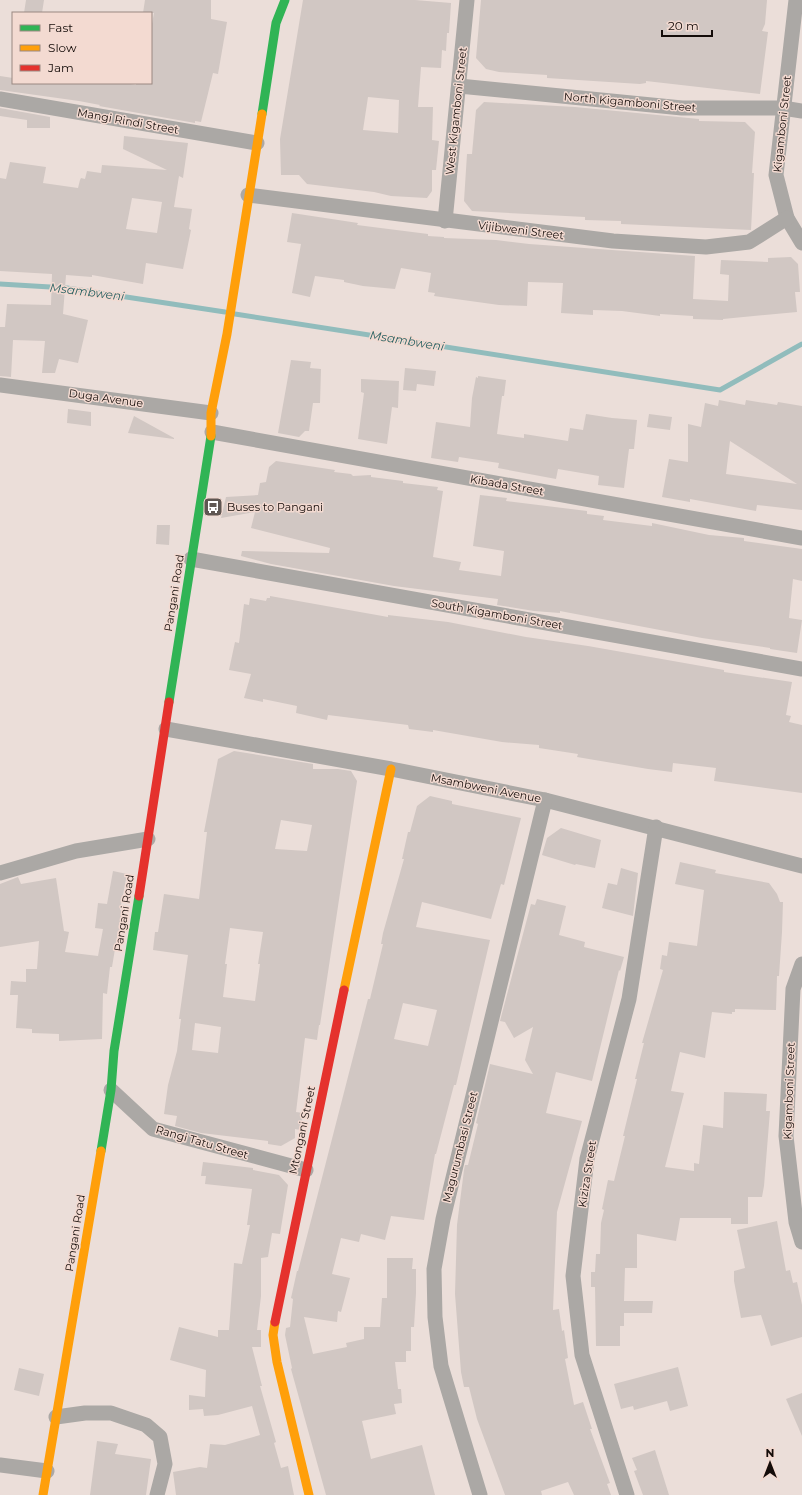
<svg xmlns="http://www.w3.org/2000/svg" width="802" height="1495" font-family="Montserrat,sans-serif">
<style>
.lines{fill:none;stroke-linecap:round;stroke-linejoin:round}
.stream{stroke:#91bcbc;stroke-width:5}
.building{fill:#d1c7c3;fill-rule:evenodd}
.street{stroke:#aba8a5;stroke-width:15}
.fast{stroke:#30b455;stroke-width:9}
.slow{stroke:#ff9f0a;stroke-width:9}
.jam{stroke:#e5322d;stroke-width:9}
.labels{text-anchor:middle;stroke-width:3;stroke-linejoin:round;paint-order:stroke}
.street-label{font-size:11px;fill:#140c09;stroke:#f3dad1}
.poi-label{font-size:11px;fill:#140c09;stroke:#f3dad1;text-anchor:start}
.water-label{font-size:12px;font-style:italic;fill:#286162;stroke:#f3dad1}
</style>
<rect width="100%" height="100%" fill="#ebded9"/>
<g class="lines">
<!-- stream -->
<g class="stream">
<polyline points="0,284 67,288 225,312"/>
<polyline points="235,314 720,390 802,344"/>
</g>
</g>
<!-- building -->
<g class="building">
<polygon points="26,0 44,0 42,13 24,13"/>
<polygon points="145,0 211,0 211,19 227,22 218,74 213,73 201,122 195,121 195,123 99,106 100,105 79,101 0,90 0,76 13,78 13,83 125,83 136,85 136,83 151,83 151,29 154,13 143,13"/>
<path d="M303,0h112l36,3 -2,30h-2l-1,18 -4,-1 -1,18 -20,-1 -3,40h15l-1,33 7,1 -3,29h-4v21l-5,7 -36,-2 -17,-4 -67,-8 -8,-9h-18l-1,-36zM368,97l31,3 -1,33 -35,-3z"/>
<polygon points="481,0 767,0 765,24 762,31 768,32 760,94 646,81 646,83 640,84 547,78 547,75 499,72 486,69 476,58"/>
<polygon points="484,102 575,107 699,119 699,121 745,122 755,132 752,173 754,173 751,230 621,224 621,221 585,220 585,217 472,211 464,201 467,154 472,154 476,110"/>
<polygon points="0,108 50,117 50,128 27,128 27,120 0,116"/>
<path d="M124,136l64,7 -5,35 -4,-2 -5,31 18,2 -3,20 2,1 -8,39 -37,-6 -3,21 -51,-9v2l-26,-2 -3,39 25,6 -10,43 -19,-4 -4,14h-13l3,-32 -32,-1 -2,37 -11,-1v-49h5l2,-23 44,1 1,-31 -52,-3v-93l6,1 4,-17 36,5 -3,16 35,5 2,-8 1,-2 4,1 2,-8 14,2 1,-8 65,5 -44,-21zM132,198l30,4 -5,31 -31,-4z"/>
<polygon points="292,213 358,223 357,225 428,234 428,236 444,237 444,238 496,240 529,244 695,256 693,299 728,301 729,275 720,274 721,260 768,262 768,258 791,257 798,264 800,292 795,292 797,312 723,319 723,320 693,319 693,316 660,314 660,316 622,311 593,310 593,315 561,313 563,283 528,282 527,306 499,305 434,296 435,293 428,292 431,273 401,268 395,289 363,286 344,282 344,280 315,276 310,297 292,293 301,244 287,242"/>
<polygon points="291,360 311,362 310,368 321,369 320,403 313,403 309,431 305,431 299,437 278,433"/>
<polygon points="405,368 436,371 434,386 417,384 416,391 403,390"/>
<polygon points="478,376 506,380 504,396 502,396 497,434 524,438 524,434 568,441 570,428 583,430 586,414 612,418 637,420 634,449 629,449 624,488 598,485 599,476 558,469 556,479 498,468 499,463 459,457 458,462 431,458 436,422 470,427 472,398 476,377 478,378"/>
<polygon points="361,379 399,381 398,408 392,407 387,444 358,439 364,393 361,392"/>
<path d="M719,400l26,5 1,-5 31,5 1,-3 24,4v104l-45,-5 -1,6 -66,-12v3l-28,-5 7,-38 19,3v-38l13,3 4,-24 13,3zM730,441l67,43 -71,-10z"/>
<polygon points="68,409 91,412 91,426 67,423"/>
<polygon points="649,414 672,417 670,430 647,427"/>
<polygon points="134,416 174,438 174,439 128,433"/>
<polygon points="276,461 335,470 334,472 351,474 353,476 371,475 371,477 403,481 403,483 438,487 437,490 443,491 433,557 461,562 459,570 501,576 504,551 473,546 480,495 507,498 506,501 587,511 587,514 604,516 603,520 652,526 652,523 709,535 744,538 744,541 802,549 802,581 793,579 789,618 802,620 797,653 770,649 770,648 702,638 560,611 560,613 534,611 497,605 498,599 394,586 271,564 241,556 242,551 329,553 330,548 251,528 255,512 221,518 226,497 258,495 260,483 266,482 269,467"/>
<polygon points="157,525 170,525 169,545 156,544"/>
<polygon points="270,596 388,617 388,615 448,622 526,637 588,646 724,670 724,672 792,682 786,715 791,716 789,722 802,725 802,793 714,781 716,768 673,763 672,772 648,769 577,757 578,754 539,748 539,745 502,742 433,730 433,732 409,729 408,725 328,715 327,720 296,713 297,706 263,699 263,702 244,698 251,674 229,670 235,642 239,643 244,604 249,605 250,598 266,601 267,598 270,598"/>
<path d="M234,751l79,13v5h25l13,2 6,10 -37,244h-1l-2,15 -12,-2 -9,74 7,1 -3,17 -5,-1v9l-14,8 -13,-2v-3l-67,-8 -26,-7 2,-10 -13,-2 4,-29 9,-34 4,-32h-2l9,-64 -35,-5 2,-18h3l6,-38 35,5 8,-67h-3l14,-73zM281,820l31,5 -5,26 -32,-2zM230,928l33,4 -5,32h2l-5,37 -32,-4 4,-33h-2zM195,1023l26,4 -3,26 -26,-3z"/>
<path d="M430,796l22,5v3l69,14 -17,67 -3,-1 -10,35 -69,-17 -6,25 74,13 -34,145h-2l-18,69h-1l-11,66 -33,-4 -6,24 -24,-6 -2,8 -18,-4 -9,36 18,4 -9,34 -3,-1 -1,11 -33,-5 9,37 34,-7 -1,-4 18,-4v-12h16l2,-29h5v-40h26l-1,11h4v24l-2,34h-3v24h-5v11h-11l3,27h3l1,14 -8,1 2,10 -34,7 9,38 51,-14 13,50h-109l-35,-126 1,-1 -7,-33 1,-7 4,-1 3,-28 -2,-1 6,-27h1l70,-272h2l13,-55h-2l2,-11 21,-74h-2l6,-27h2l7,-26zM403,1003l34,7 -9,36 -34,-7z"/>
<polygon points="561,828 601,840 595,868 576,864 575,865 542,855 547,838"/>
<polygon points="680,862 716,870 715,873 769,883 777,894 780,902 783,902 782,932 779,976 777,976 776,1010 735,1009 735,1012 732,1012 732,1014 712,1012 705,1058 680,1052 671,1091 684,1093 665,1167 694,1171 694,1163 699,1164 703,1125 723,1128 724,1092 767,1094 766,1111 770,1111 764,1186 762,1197 748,1197 748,1224 731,1224 731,1218 680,1218 676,1241 637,1234 637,1268 625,1268 624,1301 653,1301 652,1313 624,1313 624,1326 620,1326 620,1346 596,1346 595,1287 591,1287 591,1272 595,1272 596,1254 600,1254 601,1223 604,1210 602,1209 608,1180 614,1181 625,1136 623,1136 637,1079 635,1079 644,1043 642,1043 663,970 660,969 662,955 667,956 669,942 697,946 704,890 675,884"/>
<polygon points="621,868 638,873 633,916 602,908 608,883 617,885"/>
<polygon points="113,871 127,874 120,910 124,911 121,931 118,931 112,967 110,967 107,994 103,993 102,1039 59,1041 59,1034 32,1033 32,1029 16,1028 18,995 10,995 11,981 26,982 26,969 37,969 39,941 0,947 0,884 18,877 21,884 56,878 64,931 69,932 65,952 98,956 103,929 95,928 98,903 107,904"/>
<polygon points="537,899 566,906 559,935 585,942 584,947 624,957 620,971 619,970 592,1081 556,1072 546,1113 582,1121 557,1212 553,1310 559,1309 562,1331 564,1330 568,1358 565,1359 574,1405 583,1402 592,1429 590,1429 610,1483 607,1484 611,1495 574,1495 568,1482 541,1491 542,1495 505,1495 477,1419 469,1387 464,1387 461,1372 455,1294 457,1225 464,1170 465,1165 468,1165 478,1124 476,1123 490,1064 533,1074 525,1060 533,1027 514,1038 505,1022 500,1021 531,904 535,905"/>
<polygon points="203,1162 253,1168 253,1170 279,1175 288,1185 280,1234 272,1233 268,1257 261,1258 261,1296 257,1330 261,1330 261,1347 252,1347 262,1386 260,1386 276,1442 274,1443 281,1468 288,1466 294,1495 176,1495 173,1472 200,1467 207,1468 210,1444 225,1445 260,1435 252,1406 218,1415 204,1416 203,1409 189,1410 189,1395 205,1397 206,1370 170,1360 179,1327 218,1337 218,1330 229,1330 234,1263 242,1264 250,1225 247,1225 252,1189 205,1184 206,1176 201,1176"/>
<polygon points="777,1221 786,1271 790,1270 793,1283 797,1282 802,1305 802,1337 771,1346 761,1315 741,1318 734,1281 734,1271 745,1268 737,1230"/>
<polygon points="678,1367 688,1406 670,1411 667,1401 634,1410 633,1406 621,1409 614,1384"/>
<polygon points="19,1368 44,1374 39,1396 14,1390"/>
<polygon points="802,1393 802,1436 786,1399"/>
<polygon points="97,1441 118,1444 115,1454 151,1459 146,1495 90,1495"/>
<polygon points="655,1450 669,1495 643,1495 634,1471 637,1470 632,1458"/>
</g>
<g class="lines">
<!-- street -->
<g class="street">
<polyline points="796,0 776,175 787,218 802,243"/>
<polyline points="459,86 682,108 783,108 802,111"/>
<polyline points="0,99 257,143"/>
<polyline points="248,195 613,241 706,247 749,242 787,218"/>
<polyline points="445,221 467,0"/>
<polyline points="0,385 211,413"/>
<polyline points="212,432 802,538"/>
<polyline points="191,559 802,669"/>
<polyline points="166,729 391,769 545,800 802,866"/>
<polyline points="0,873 76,851 148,839"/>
<polyline points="802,964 793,989 786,1136 796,1222 802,1242"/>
<polyline points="111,1090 153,1129 306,1170"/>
<polyline points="56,1417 85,1413 111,1413 146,1425 160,1437 165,1464 157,1495"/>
<polyline points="0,1465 47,1471"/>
<polyline points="480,1495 441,1366 435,1317 434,1269 443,1219 545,800"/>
<polyline points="627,1495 582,1355 573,1276 587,1159 629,999 656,827"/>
</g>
<!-- fast -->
<g class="fast">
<polyline points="262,114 276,23 285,0"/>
<polyline points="169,702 211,436"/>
<polyline points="101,1151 111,1090 114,1051 139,896"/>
</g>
<!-- slow -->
<g class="slow">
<polyline points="211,436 211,413 227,334 262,114"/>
<polyline points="344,990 391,769"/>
<polyline points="275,1322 273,1335 277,1362 309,1495"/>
<polyline points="43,1495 101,1151"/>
</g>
<!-- jam -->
<g class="jam">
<polyline points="139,896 169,702"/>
<polyline points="275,1322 344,990"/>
</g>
</g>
<!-- icons -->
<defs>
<symbol id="bus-square" viewBox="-11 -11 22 22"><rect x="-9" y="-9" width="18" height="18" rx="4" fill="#5f5652" stroke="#f3dad1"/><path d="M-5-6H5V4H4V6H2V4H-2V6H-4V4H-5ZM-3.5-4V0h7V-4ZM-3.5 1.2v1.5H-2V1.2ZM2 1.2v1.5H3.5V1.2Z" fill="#fff"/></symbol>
</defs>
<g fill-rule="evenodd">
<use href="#bus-square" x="202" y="496" width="22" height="22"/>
</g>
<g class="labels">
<!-- street labels -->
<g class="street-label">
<text transform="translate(630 102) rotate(5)" y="4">North Kigamboni Street</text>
<text transform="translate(456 111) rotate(-84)" y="4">West Kigamboni Street</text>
<text transform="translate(128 121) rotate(10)" y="4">Mangi Rindi Street</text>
<text transform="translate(782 124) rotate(-84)" y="4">Kigamboni Street</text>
<text transform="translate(521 230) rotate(7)" y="4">Vijibweni Street</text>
<text transform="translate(106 398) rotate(8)" y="4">Duga Avenue</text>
<text transform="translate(507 485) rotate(10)" y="4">Kibada Street</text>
<text transform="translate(174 593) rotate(-81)" y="4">Pangani Road</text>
<text transform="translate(497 614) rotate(10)" y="4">South Kigamboni Street</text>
<text transform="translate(486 788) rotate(11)" y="4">Msambweni Avenue</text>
<text transform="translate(124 913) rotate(-81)" y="4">Pangani Road</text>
<text transform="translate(789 1091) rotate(-88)" y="4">Kigamboni Street</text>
<text transform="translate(302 1130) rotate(-78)" y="4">Mtongani Street</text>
<text transform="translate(202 1142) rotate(16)" y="4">Rangi Tatu Street</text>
<text transform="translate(460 1147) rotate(-76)" y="4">Magurumbasi Street</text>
<text transform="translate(587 1174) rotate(-81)" y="4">Kiziza Street</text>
<text transform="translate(75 1233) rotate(-81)" y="4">Pangani Road</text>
</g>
<!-- poi labels -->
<g class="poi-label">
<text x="227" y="511">Buses to Pangani</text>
</g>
<!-- water labels -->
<g class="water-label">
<text transform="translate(87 292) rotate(7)" y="4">Msambweni</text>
<text transform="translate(407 341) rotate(9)" y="4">Msambweni</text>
</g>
</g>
<!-- legend -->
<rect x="12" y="12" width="140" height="72" fill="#f3dad1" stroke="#9a8881"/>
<rect x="20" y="25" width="20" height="6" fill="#30b455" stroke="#9a8881"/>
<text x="48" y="32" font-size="12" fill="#140c09">Fast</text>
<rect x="20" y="45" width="20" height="6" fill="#ff9f0a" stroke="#9a8881"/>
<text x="48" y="52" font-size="12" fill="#140c09">Slow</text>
<rect x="20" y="65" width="20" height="6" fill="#e5322d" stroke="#9a8881"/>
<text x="48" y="72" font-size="12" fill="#140c09">Jam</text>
<!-- north arrow -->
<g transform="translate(770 1463)" stroke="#f3dad1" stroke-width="3" paint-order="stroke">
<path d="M0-3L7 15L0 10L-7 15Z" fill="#140c09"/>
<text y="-6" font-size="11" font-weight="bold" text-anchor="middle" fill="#140c09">N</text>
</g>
<!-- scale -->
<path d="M662 30v6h50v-6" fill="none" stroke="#140c09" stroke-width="2"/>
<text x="668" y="30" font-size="12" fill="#140c09" stroke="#f3dad1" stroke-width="3" paint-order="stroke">20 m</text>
</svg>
